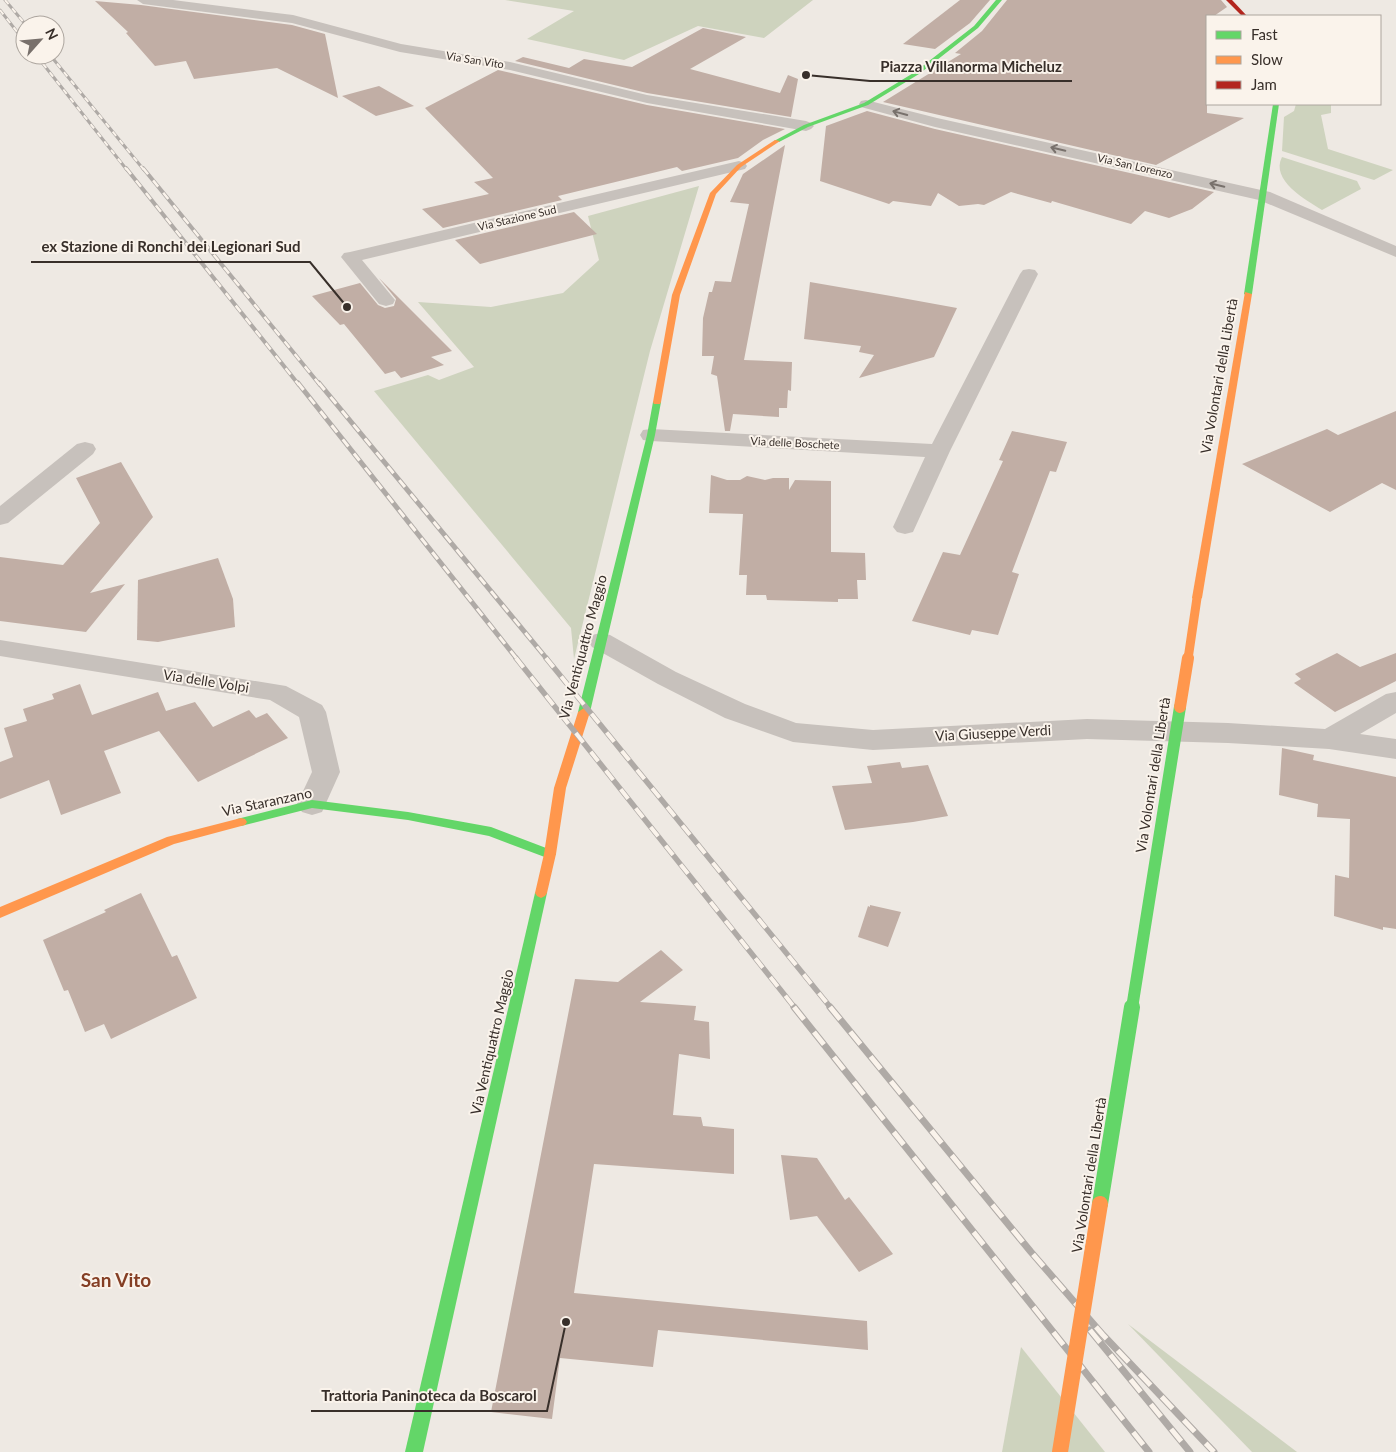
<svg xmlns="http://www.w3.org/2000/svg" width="1396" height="1452" font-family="Lato,sans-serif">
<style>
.green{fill:#ced3be}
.building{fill:#c1aea5}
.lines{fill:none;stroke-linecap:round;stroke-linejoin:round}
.street{fill:#c7c1bc;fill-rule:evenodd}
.fast{fill:#63d668;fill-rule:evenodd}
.slow{fill:#ff974d;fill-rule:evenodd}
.jam{fill:#b3261e;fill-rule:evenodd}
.rail-far4-casing{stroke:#afaaa6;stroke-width:3}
.rail-far3-casing{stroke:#afaaa6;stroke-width:4}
.rail-far2-casing{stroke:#afaaa6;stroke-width:5}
.rail-far1-casing{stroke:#afaaa6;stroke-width:5.5}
.rail-casing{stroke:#afaaa6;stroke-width:7}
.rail-far4{stroke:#faf3eb;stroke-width:2;stroke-dasharray:5.5;stroke-linecap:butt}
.rail-far3{stroke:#faf3eb;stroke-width:2.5;stroke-dasharray:8;stroke-linecap:butt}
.rail-far2{stroke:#faf3eb;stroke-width:3;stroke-dasharray:9;stroke-linecap:butt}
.rail-far1{stroke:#faf3eb;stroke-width:4;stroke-dasharray:12;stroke-linecap:butt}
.rail{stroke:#faf3eb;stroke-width:5;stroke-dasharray:16;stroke-linecap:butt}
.fast-bridge-far1{stroke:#63d668;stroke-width:12}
.fast-bridge{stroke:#63d668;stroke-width:16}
.slow-bridge-far2{stroke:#ff974d;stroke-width:9}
.slow-bridge-far1{stroke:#ff974d;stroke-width:12}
.slow-bridge{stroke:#ff974d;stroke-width:16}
.oneway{stroke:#78716c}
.labels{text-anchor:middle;stroke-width:4;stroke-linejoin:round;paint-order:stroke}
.far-street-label{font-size:11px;fill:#382f2a;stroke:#faf3eb}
.street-label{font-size:14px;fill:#382f2a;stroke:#faf3eb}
.near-quarter-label{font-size:19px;font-weight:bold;fill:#853f25;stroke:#faf3eb}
.leader{fill:none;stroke:#382f2a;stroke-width:2}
.callout-dot{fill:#382f2a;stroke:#faf3eb;stroke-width:2}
.callout-label{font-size:15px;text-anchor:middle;font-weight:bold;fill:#382f2a;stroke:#faf3eb;stroke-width:4;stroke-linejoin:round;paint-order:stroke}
</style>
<rect width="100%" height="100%" fill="#eee9e3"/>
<!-- green -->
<g class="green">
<polygon points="505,0 813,0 764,38 698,26 624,60 527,39 574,11"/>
<polygon points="1296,104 1331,104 1331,113 1321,115 1328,149 1393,170 1374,180 1282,151 1284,117 1294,111"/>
<path d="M1282,157l75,24 4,8 -39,21c-16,-10 -52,-30 -40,-53z"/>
<polygon points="699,186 650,351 574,659 571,628 374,391 428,375 439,380 474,367 418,302 491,307 563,293 599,260 588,216"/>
<polygon points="1128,1324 1297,1452 1252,1452"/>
<polygon points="1021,1347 1105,1452 1002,1452"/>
</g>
<!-- building -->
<g class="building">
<polygon points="960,0 990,0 970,23 935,49 903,44"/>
<polygon points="1007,0 1221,0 1227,7 1214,16 1207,16 1207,113 1244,118 1156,165 883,102 961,54 955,53 982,31"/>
<polygon points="95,1 141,5 292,25 325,34 338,98 277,68 194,79 186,61 155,66 126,33 128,32"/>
<polygon points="703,28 746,37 690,69 780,93 788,75 798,79 791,117 647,93 515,61 523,57 569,68 584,59 632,67"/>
<polygon points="498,70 647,105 785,129 763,140 738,158 682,171 677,167 558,196 562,200 443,228 422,209 489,194 474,182 493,178 425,108"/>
<polygon points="379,86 414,106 376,116 342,96"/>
<polygon points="867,111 935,129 1214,192 1192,209 1169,218 1145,211 1131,224 1052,201 1051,203 1011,192 984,205 978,204 959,206 938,193 931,206 893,201 889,204 820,181 826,126"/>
<polygon points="785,145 744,360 792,362 791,391 788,390 787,408 779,408 779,417 733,414 730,431 725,431 717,376 711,374 714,356 702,356 703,318 709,292 712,292 715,281 731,282 749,204 730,202 743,174"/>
<polygon points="574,212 597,234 480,264 455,240"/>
<polygon points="379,278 452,351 431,357 444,365 401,378 395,371 385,374 344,324 340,325 312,296 360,283 378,305 385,308 394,306 396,299"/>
<polygon points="810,282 891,296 957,308 934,357 859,378 874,355 859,352 861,346 804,339"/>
<polygon points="1396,411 1396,490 1382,483 1330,512 1242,464 1327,429 1338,435"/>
<polygon points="1012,431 1067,442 1056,472 1050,471 1012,572 1019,574 998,635 972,630 970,635 912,621 943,552 960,555 1003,461 999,460"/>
<polygon points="121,462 153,517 90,593 125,584 86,632 0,621 0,557 63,565 100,523 76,478"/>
<polygon points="711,475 727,480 740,480 747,476 765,480 773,478 789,478 789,490 795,480 831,481 831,552 865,553 866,580 857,580 858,599 838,599 838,602 767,600 766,595 746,595 747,575 739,575 743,514 709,513"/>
<polygon points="218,558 233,599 235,627 158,642 137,640 138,580"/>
<polygon points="1337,653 1360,667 1396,653 1396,681 1335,712 1294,683 1301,679 1295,674"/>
<polygon points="80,684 92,715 158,692 166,711 195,702 213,727 249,710 256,718 267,713 288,738 198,782 159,731 104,751 121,793 61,815 49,780 0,799 0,762 13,757 4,728 27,721 23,709 54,699 52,694"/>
<polygon points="1282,748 1314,755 1313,760 1396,777 1396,929 1383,927 1383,930 1334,916 1335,875 1349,878 1350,819 1317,817 1318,804 1279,795"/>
<polygon points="900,762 902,768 928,765 948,816 913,822 845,830 832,786 872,783 867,766"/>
<polygon points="141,893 172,957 177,955 197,998 111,1039 104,1024 85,1032 68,990 64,991 43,940 106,912 104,910"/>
<polygon points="870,905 901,912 888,947 858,937 868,906 870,907"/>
<polygon points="661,950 683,970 640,1002 696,1006 694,1020 709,1022 710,1059 679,1054 673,1115 701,1117 703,1126 734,1129 734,1174 594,1164 574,1293 867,1321 868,1350 658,1330 653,1367 560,1358 552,1419 491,1412 575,979 618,982"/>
<polygon points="781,1155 817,1158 845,1200 849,1197 893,1254 859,1272 817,1216 790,1220"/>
</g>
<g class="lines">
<!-- street -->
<g class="street">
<polygon points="137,0 173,0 293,15 401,44 510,62 647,95 806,121 811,123 814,126 811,129 806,131 647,103 510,70 400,52 292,23 143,4"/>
<polygon points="866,100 937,118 1270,192 1396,246 1396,257 1259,200 935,127 861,107 859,104 861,101"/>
<polygon points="739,161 745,163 747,166 745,169 362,260 395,300 393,304 386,306 379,304 341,257 344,253 350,252"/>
<polygon points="1029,269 1035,270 1038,274 950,451 913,532 905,534 897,532 893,527 925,457 651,441 643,440 640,435 643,430 651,429 932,444 1020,274 1023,270"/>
<polygon points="85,442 93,444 96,449 93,454 8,523 0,525 0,506 77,444"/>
<polygon points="601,633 610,635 676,672 745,704 796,723 873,730 1087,719 1228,723 1325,729 1386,694 1396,692 1396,713 1360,734 1396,739 1396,759 1329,749 1228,743 1087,739 873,750 793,742 725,718 658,684 592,647 588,641 592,635"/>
<polygon points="0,640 286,686 322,705 326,712 340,772 322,812 312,815 302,812 297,804 312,772 299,717 270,700 0,656"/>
</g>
<!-- fast -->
<g class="fast">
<polygon points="996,0 1002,0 978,28 919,74 868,105 808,127 779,142 774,141 804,125 864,103 915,72 974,26"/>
<polygon points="1273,104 1279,104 1252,294 1248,296 1244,294"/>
<polygon points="657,399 661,402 655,435 590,712 584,716 578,712 647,435 653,402"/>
<polygon points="312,800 408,812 491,827 554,851 556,854 554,857 550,859 489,836 408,820 312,808 241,826 237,825 235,822 237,819 241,818"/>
<polygon points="541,888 545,890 547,893 423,1452 405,1452 535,893 537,890"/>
</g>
<!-- slow -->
<g class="slow">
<polygon points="775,140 780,141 741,167 716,194 680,295 661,402 660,404 654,404 653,402 672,295 710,193 737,165"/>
<polygon points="1245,292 1252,294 1202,598 1197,601 1192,598"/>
<polygon points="584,708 590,712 566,788 556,854 547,893 545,896 541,898 537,896 535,893 544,854 554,788 578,712"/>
<polygon points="241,818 245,819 247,822 245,825 174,844 0,918 0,907 167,837"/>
</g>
<!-- jam -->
<polygon class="jam" points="1226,0 1232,0 1247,16 1242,16"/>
<defs>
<g id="rail-far4">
<polyline points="5,0 26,25"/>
<polyline points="0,10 25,42"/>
<polyline points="36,55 127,170"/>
<polyline points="50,55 144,170"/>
</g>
<g id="rail-far3">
<polyline points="126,168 299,385"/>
<polyline points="143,168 320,385"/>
</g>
<g id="rail-far2">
<polyline points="298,383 517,659"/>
<polyline points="319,383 547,659"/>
</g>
<g id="rail-far1">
<polyline points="516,658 795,1008"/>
<polyline points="546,658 831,1008"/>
</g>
<g id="rail">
<polyline points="794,1007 1149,1452"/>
<polyline points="830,1007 1031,1252 1103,1335 1214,1452"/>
<polyline points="1090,1330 1190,1452"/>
</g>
</defs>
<!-- rail-far4 casing -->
<use href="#rail-far4" class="rail-far4-casing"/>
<!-- rail-far3 casing -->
<use href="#rail-far3" class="rail-far3-casing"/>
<!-- rail-far2 casing -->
<use href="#rail-far2" class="rail-far2-casing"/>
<!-- rail-far1 casing -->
<use href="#rail-far1" class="rail-far1-casing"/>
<!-- rail casing -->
<use href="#rail" class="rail-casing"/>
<!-- rail-far4 -->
<use href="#rail-far4" class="rail-far4"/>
<!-- rail-far3 -->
<use href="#rail-far3" class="rail-far3"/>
<!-- rail-far2 -->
<use href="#rail-far2" class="rail-far2"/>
<!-- rail-far1 -->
<use href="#rail-far1" class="rail-far1"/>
<!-- rail -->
<use href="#rail" class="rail"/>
<!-- fast-bridge-far1 -->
<polyline class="fast-bridge-far1" points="1132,1008 1180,707"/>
<!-- fast-bridge -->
<polyline class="fast-bridge" points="1100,1204 1132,1007"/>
<!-- slow-bridge-far2 -->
<polyline class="slow-bridge-far2" points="1188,659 1197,598"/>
<!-- slow-bridge-far1 -->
<polyline class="slow-bridge-far1" points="1180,707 1188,658"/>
<!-- slow-bridge -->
<polyline class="slow-bridge" points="1060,1452 1100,1204"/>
</g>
<!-- one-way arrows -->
<defs><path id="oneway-shaft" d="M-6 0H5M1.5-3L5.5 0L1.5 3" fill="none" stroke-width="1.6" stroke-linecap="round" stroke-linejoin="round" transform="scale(1.25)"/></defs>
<g class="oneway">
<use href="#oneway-shaft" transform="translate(900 113) rotate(-165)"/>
<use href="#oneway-shaft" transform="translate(1058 149) rotate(-167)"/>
<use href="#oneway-shaft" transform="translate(1217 185) rotate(-167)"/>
</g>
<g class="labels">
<!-- far-street labels -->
<g class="far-street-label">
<text transform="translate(475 60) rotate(9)" y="4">Via San Vito</text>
<text transform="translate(1135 166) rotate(13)" y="4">Via San Lorenzo</text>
<text transform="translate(517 218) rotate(-13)" y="4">Via Stazione Sud</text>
<text transform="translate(795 443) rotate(3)" y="4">Via delle Boschete</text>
</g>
<!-- street labels -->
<g class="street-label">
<text transform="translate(1219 376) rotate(-80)" y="5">Via Volontari della Libertà</text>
<text transform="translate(583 647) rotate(-75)" y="5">Via Ventiquattro Maggio</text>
<text transform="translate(206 681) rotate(9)" y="5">Via delle Volpi</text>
<text transform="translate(993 733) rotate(-3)" y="5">Via Giuseppe Verdi</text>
<text transform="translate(1153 775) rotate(-81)" y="5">Via Volontari della Libertà</text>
<text transform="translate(267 802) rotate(-12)" y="5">Via Staranzano</text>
<text transform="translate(492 1042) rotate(-77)" y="5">Via Ventiquattro Maggio</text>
<text transform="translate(1089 1175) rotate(-81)" y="5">Via Volontari della Libertà</text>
</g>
<!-- near-quarter labels -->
<g class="near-quarter-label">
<text x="116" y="1287">San Vito</text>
</g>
</g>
<!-- callouts -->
<path class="leader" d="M806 75L870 81H1072M347 307L310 262H31M566 1322L547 1411H311"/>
<g class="callout-dot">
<circle cx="806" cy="75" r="5"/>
<circle cx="347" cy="307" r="5"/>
<circle cx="566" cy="1322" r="5"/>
</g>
<g class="callout-label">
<text x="971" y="72">Piazza Villanorma Micheluz</text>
<text x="171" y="252">ex Stazione di Ronchi dei Legionari Sud</text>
<text x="429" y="1401">Trattoria Paninoteca da Boscarol</text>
</g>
<!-- legend -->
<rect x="1206" y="15" width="175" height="90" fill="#faf3eb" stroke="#aca59e"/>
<rect x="1216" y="31" width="25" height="8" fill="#63d668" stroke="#aca59e"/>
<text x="1251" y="40" font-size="15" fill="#382f2a">Fast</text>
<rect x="1216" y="56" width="25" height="8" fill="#ff974d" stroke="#aca59e"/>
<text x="1251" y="65" font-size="15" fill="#382f2a">Slow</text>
<rect x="1216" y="81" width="25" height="8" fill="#b3261e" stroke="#aca59e"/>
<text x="1251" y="90" font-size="15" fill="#382f2a">Jam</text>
<!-- north arrow -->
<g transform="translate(40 40) rotate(63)"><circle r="24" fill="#faf3eb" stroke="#aca59e"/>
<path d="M0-4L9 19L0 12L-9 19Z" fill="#78706b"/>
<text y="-8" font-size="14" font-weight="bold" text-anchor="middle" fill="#382f2a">N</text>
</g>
</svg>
